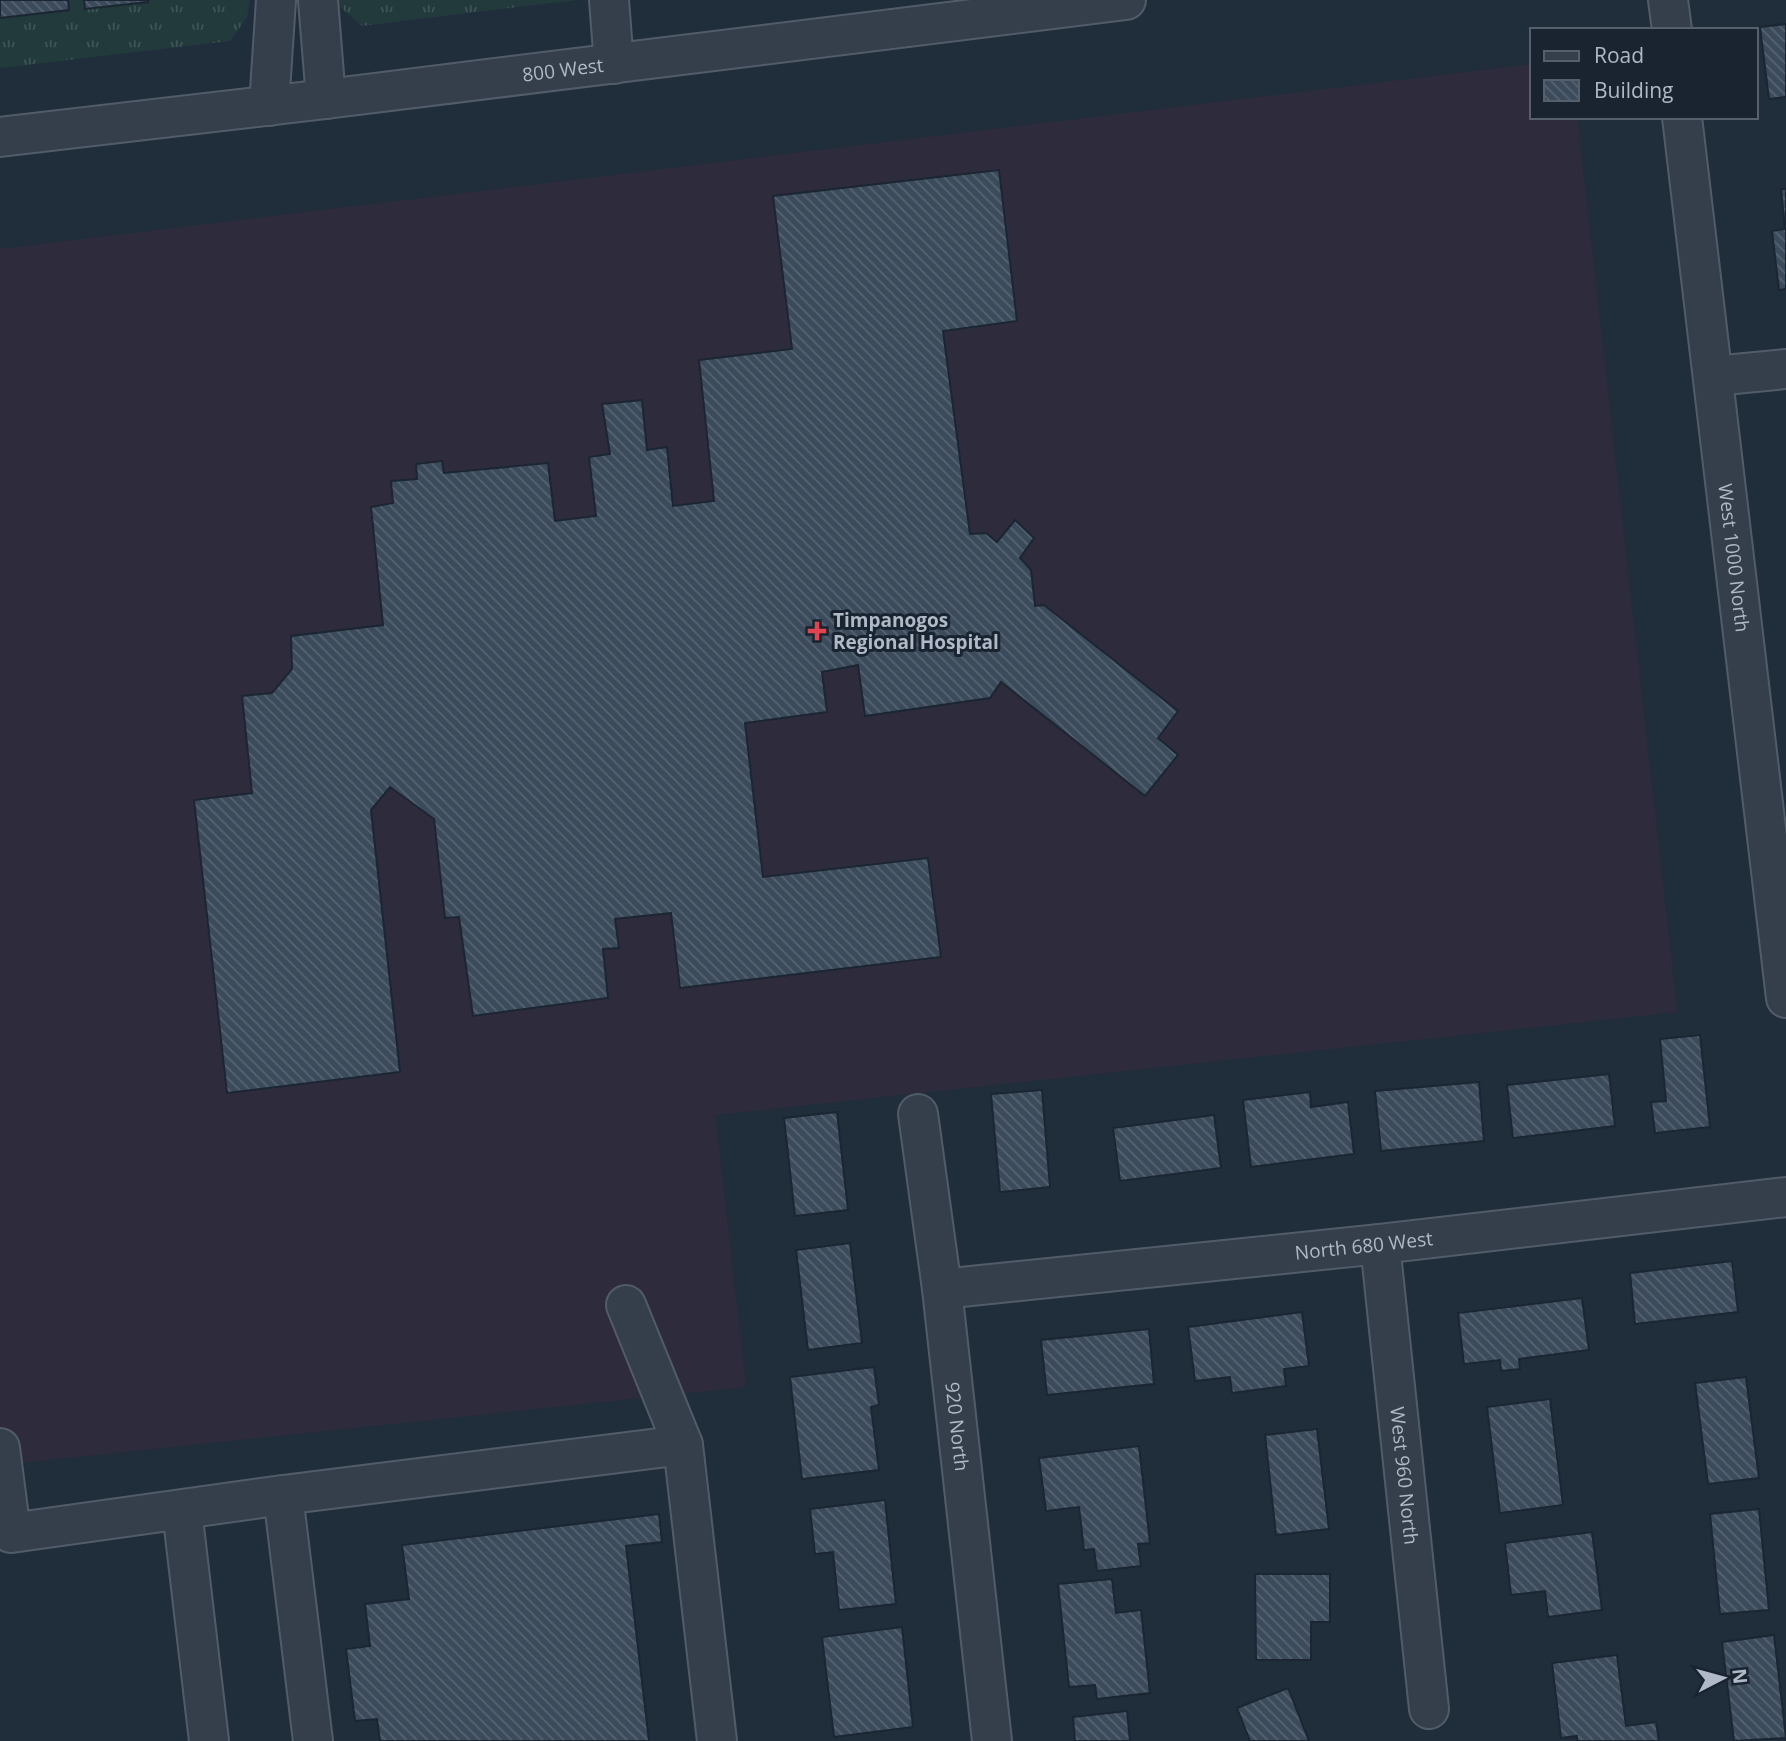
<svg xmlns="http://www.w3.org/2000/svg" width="1786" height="1741" font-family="'Open Sans',sans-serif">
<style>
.medical{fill:#2e2c3c}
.grass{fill:url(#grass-tufts)}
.building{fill:url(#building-back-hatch);stroke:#1b2632;stroke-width:2}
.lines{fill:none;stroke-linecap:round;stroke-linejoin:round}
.minor-casing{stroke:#525c69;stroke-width:42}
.minor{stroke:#343f4b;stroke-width:38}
.health-dot{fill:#e0444e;stroke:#192430;stroke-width:2.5}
.labels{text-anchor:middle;stroke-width:6;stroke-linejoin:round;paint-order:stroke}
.street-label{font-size:19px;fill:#afb9c7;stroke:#192430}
.poi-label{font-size:19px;font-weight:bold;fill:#afb9c7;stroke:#192430;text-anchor:start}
</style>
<defs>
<pattern id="grass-tufts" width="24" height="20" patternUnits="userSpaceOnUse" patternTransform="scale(1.75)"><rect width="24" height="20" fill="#223a3c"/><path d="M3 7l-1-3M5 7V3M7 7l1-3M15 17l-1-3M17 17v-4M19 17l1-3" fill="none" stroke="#405457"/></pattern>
<pattern id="building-back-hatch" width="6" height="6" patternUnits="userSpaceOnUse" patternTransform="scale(1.75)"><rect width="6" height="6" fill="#3c4b5b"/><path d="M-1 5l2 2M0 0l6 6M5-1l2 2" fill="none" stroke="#566371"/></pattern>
</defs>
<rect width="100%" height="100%" fill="#202d3b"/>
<!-- medical -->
<polygon class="medical" points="1532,64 1532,117 1577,117 1677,1012 715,1115 746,1387 0,1465 0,249"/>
<!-- grass -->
<g class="grass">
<polygon points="68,0 84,0 86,9 148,2 148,0 250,0 247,17 230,41 0,68 0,18 69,10"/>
<polygon points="339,0 577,0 362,26 339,6"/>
</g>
<!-- building -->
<g class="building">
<polygon points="0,0 68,0 69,10 0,18"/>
<polygon points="84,0 148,0 148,2 85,9"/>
<polygon points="1786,24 1786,97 1769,99 1760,27"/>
<polygon points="999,170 1017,321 943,331 970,534 986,533 997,542 1015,520 1034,538 1020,558 1031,570 1035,606 1044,605 1178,711 1158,738 1178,755 1145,796 1001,682 990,698 865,716 858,665 822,672 827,712 745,723 763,877 928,858 941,957 680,988 671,913 615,919 619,948 603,949 608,998 473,1016 459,917 445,918 434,819 390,787 371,810 400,1072 227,1093 194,800 252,793 242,696 272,693 292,669 291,636 383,625 371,507 393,503 391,481 417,479 416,464 442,461 444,473 548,463 555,521 596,516 589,457 610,454 602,404 642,400 647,450 667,447 673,506 714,501 699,360 792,349 773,196"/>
<polygon points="1781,189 1786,189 1786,289 1779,290 1772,231 1785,229"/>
<polygon points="1700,1035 1710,1127 1655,1133 1651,1102 1666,1101 1660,1039"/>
<polygon points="1609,1074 1615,1126 1513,1138 1507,1085"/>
<polygon points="1479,1082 1484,1141 1381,1151 1375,1091"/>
<polygon points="1042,1090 1050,1187 1000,1192 991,1094"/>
<polygon points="1310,1092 1311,1107 1348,1102 1354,1154 1251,1167 1243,1100"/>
<polygon points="837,1112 848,1210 795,1216 784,1118"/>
<polygon points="1214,1115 1221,1168 1120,1181 1113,1128"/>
<polygon points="850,1243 862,1343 808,1350 796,1250"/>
<polygon points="1732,1261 1738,1312 1635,1324 1630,1273"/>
<polygon points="1582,1298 1589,1350 1519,1359 1520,1369 1501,1371 1500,1360 1464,1364 1458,1313"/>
<polygon points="1302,1312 1309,1366 1284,1369 1286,1386 1232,1393 1230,1377 1195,1381 1188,1327"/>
<polygon points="1149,1329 1154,1384 1047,1395 1041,1340"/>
<polygon points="874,1367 879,1405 871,1407 879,1470 802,1479 790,1377"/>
<polygon points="1746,1377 1759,1478 1708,1484 1695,1383"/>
<polygon points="1550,1399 1563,1505 1500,1513 1487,1407"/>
<polygon points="1317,1429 1329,1529 1276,1535 1265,1435"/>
<polygon points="1139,1446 1150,1543 1138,1544 1141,1566 1097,1571 1094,1549 1084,1550 1079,1507 1046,1511 1039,1458"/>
<polygon points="885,1500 896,1604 839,1610 833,1552 815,1554 810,1509"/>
<polygon points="1759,1509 1769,1610 1720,1614 1710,1514"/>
<polygon points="659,1514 662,1542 626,1546 649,1741 380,1741 377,1719 355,1721 346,1649 370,1646 365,1604 409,1599 402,1545"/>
<polygon points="1592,1532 1602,1610 1548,1617 1545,1591 1511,1595 1505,1543"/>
<polygon points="1255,1574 1330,1574 1330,1622 1311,1622 1311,1660 1256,1660"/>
<polygon points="1112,1579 1116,1613 1141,1610 1150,1693 1097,1699 1095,1685 1069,1687 1058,1584"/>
<polygon points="902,1627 913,1727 834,1737 822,1637"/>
<polygon points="1774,1635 1786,1738 1734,1741 1722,1642"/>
<polygon points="1617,1655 1626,1726 1656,1722 1659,1741 1577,1741 1577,1736 1561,1738 1552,1663"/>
<polygon points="1288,1688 1309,1741 1250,1741 1237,1708"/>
<polygon points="1127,1711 1130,1741 1075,1741 1073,1717"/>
</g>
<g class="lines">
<defs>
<g id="minor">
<polyline points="318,0 326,99"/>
<polyline points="609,0 614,64"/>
<polyline points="1668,0 1672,30"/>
<polyline points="269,106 276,0"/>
<path id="s1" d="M1682,117l104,881"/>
<path id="s2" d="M0,137l326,-38 800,-99"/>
<polyline points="1714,376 1786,369"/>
<path id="s3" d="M918,1114l24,175 50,452"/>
<path id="s4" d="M1380,1244l49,465"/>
<path id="s5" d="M942,1289l438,-45 406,-47"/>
<polyline points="626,1305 683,1445"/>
<polyline points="0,1448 11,1533 283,1495"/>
<polyline points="182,1510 209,1741"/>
<polyline points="313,1741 283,1495 683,1445 717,1741"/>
</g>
</defs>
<!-- minor casing -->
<use href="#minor" class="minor-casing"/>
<!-- minor -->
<use href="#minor" class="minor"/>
</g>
<!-- markers -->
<path class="health-dot" d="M813.5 620.5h7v7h7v7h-7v7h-7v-7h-7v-7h7z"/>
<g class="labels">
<!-- street labels -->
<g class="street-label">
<text dy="7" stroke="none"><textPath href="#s2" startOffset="567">800 West</textPath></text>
<text dy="7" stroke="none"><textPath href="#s1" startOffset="444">West 1000 North</textPath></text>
<text dy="7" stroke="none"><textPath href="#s5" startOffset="424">North 680 West</textPath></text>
<text dy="7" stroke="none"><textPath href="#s3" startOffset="315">920 North</textPath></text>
<text dy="7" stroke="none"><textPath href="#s4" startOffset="233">West 960 North</textPath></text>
</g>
<!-- poi labels -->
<g class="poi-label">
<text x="833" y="627">Timpanogos<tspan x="833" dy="22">Regional Hospital</tspan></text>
</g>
</g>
<!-- legend -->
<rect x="1530" y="28" width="228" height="91" fill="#192430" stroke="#55606c" stroke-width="2"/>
<rect x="1544" y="51" width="35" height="10" fill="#343f4b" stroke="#55606c" stroke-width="2"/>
<text x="1594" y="63" font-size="21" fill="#afb9c7">Road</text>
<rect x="1544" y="80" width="35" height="21" fill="url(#building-back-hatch)" stroke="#55606c" stroke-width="2"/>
<text x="1594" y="98" font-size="21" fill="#afb9c7">Building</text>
<!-- north arrow -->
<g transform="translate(1723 1678) rotate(84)" stroke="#192430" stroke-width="5" paint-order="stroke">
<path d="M0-5L12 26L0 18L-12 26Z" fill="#afb9c7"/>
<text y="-10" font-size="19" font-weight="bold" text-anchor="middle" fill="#afb9c7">N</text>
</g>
</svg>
